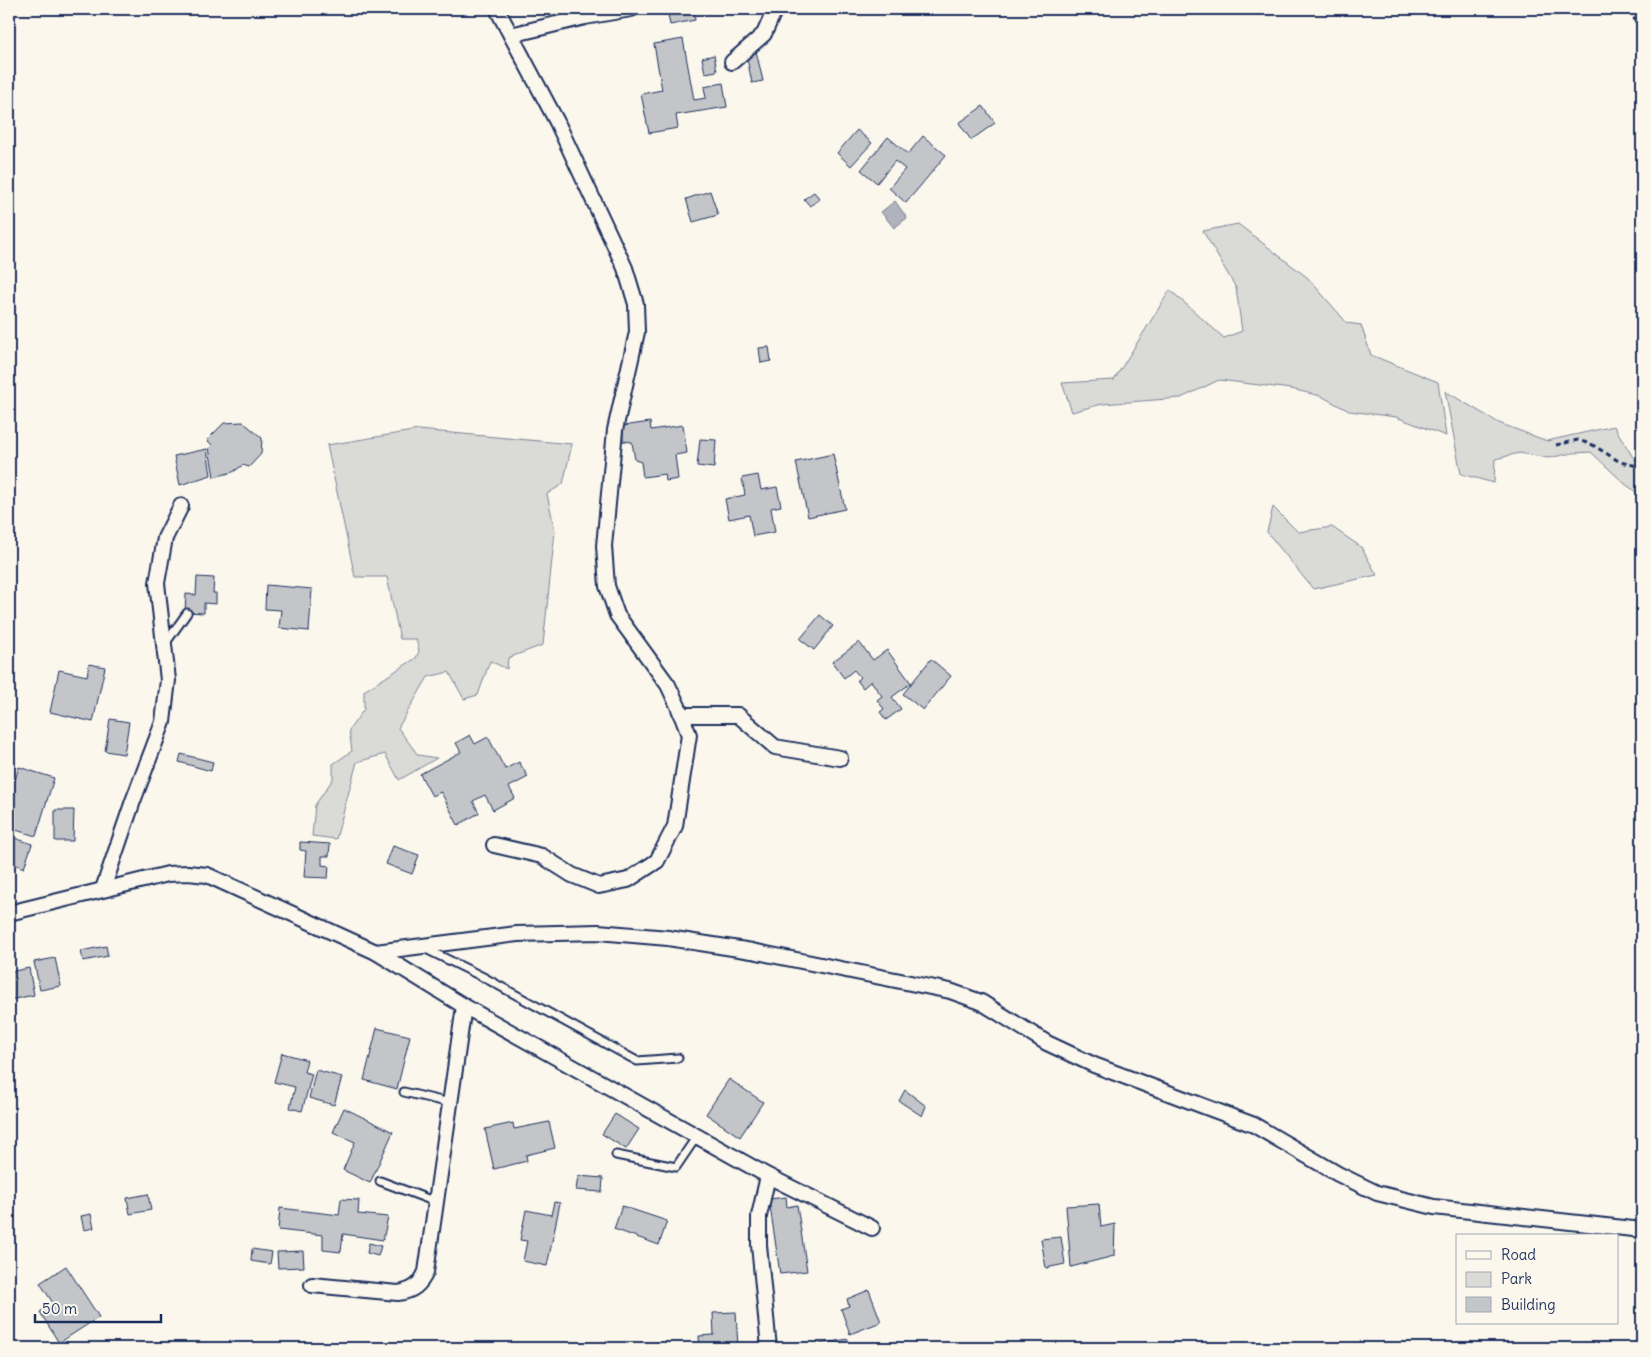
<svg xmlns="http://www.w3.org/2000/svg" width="1651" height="1357" font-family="Delius,sans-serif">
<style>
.green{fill:#dadad7;stroke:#7a849a}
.water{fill:#afb3bb;stroke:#747e96}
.building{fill:#c3c5c9;stroke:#1b2f5e}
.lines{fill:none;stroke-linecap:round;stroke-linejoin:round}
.service-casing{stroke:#1b2f5e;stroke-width:11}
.minor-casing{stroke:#1b2f5e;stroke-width:18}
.path{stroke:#1b2f5e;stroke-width:3;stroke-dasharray:5 4;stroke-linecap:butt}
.service{stroke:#fbf7ec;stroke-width:7}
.minor{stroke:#fbf7ec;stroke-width:14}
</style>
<rect width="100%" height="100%" fill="#fbf7ec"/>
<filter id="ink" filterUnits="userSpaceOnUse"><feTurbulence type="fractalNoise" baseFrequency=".02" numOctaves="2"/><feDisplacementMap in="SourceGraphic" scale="10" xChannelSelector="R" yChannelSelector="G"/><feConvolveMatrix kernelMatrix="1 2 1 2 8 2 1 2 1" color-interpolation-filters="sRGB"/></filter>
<g filter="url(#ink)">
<!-- green -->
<g class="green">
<polygon points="1238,224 1308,278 1347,323 1361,325 1371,355 1438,382 1446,436 1396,417 1349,411 1321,396 1291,389 1219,380 1181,398 1102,404 1072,412 1062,383 1114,380 1170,290 1224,338 1242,331 1236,288 1203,231"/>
<polygon points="1445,391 1499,423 1547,441 1614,426 1634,459 1642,460 1642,496 1625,484 1591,452 1573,453 1548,458 1519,453 1495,459 1494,483 1461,474"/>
<polygon points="419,430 572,444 563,484 547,494 555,531 543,645 508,658 507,669 490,661 478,695 464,699 449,672 428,677 398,728 418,755 437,758 399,780 385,754 357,762 336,839 312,836 315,805 333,779 333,764 352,751 349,730 364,709 364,691 416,658 419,651 416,639 400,639 387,577 355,577 327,445"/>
<polygon points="1273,507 1298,532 1332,527 1361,547 1377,575 1313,589 1267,532"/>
</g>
<!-- water -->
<polygon class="water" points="895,201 907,218 894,228 881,212"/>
<!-- building -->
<g class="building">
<polygon points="667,9 693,9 695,20 670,25"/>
<polygon points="683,39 694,100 706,98 704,87 723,83 727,107 676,115 678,128 649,133 641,94 662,90 654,44"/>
<polygon points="756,51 763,81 752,83 746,53"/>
<polygon points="714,55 717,71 705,73 702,58"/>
<polygon points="983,106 995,123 971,140 959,123"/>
<polygon points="857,130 872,143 851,166 837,153"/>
<polygon points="923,136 946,155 906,203 889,188 905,169 895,161 877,183 861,170 888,137 908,154"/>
<polygon points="710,191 718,215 693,222 686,199"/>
<polygon points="814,192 820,199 810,206 804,199"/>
<polygon points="769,347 771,361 761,363 759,348"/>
<polygon points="243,422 262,438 261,454 249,467 243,465 233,472 214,477 209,448 212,445 207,440 224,423"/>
<polygon points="650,422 651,430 683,425 687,453 675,455 678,479 666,481 665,474 643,477 641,462 635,460 632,442 623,441 623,426"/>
<polygon points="700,439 716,440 714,468 697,466"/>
<polygon points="207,449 211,475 180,485 174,456"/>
<polygon points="833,454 845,509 808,517 796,462"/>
<polygon points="758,475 761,490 777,487 781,506 771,508 775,532 753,536 749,515 729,519 725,499 745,495 742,478"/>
<polygon points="197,577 214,578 213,593 216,593 216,604 204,603 204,613 185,612 186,594 196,595"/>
<polygon points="266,585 312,589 309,631 279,628 281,610 265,609"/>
<polygon points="820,615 833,626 814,650 800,639"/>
<polygon points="859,642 873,660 887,650 911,683 892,697 901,709 886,720 880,712 884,709 877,700 882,696 871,681 863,688 857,680 860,677 854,670 844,678 832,662"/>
<polygon points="931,659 951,676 923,710 903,694"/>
<polygon points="89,664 105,667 93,722 50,712 59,670 87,676"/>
<polygon points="110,719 129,722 124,754 105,751"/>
<polygon points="470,735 475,744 488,737 505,769 519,762 528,777 509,787 515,798 493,810 485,795 473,801 479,813 458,825 441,792 432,796 420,774 461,752 456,743"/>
<polygon points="181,754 213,762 211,771 179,762"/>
<polygon points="19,767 54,778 36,836 9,828 9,800"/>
<polygon points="55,810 74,810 73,841 55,841"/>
<polygon points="9,836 32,844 24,868 9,862"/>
<polygon points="300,842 330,844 329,856 322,856 322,865 329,866 328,878 304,877 306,851 300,850"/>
<polygon points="393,846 419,855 412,874 386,864"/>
<polygon points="106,946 108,956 83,961 81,951"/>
<polygon points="55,958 61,986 40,990 34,962"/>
<polygon points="29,968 34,995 9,1000 9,972"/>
<polygon points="377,1028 410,1036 397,1089 364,1080"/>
<polygon points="282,1053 307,1060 304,1072 312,1074 302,1111 290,1108 295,1087 274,1082"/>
<polygon points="316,1070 342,1077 334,1105 309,1098"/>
<polygon points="729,1079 763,1102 740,1137 706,1114"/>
<polygon points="905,1090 926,1106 922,1116 899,1101"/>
<polygon points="344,1108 393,1132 370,1183 343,1170 355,1142 333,1132"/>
<polygon points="615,1114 639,1129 626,1149 602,1134"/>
<polygon points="549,1122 555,1148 526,1155 527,1161 494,1169 485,1129 513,1123 514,1129"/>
<polygon points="578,1176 603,1178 602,1192 576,1190"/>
<polygon points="148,1194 151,1210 130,1214 127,1198"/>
<polygon points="786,1197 787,1207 797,1205 807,1271 780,1274 769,1199"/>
<polygon points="341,1199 359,1200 358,1214 388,1217 383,1240 343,1234 341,1252 323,1250 323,1235 278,1230 280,1208 339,1215"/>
<polygon points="554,1202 560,1203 547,1266 523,1261 527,1241 520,1240 526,1210 551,1215"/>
<polygon points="1099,1204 1101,1227 1115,1224 1114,1256 1071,1267 1066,1206"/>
<polygon points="622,1206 667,1221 659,1245 614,1229"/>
<polygon points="91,1214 94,1228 84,1230 81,1216"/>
<polygon points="1061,1237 1065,1264 1046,1268 1041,1239"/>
<polygon points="369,1243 381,1246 378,1256 367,1253"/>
<polygon points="252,1249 272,1252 270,1264 251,1261"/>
<polygon points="303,1251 304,1267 278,1268 277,1252"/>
<polygon points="66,1266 99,1317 59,1343 40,1312 53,1303 40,1283"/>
<polygon points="869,1290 881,1322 850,1334 841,1309 849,1306 847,1299"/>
<polygon points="736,1312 738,1348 700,1348 699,1336 714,1335 713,1313"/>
<polygon points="848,1339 850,1348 819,1348 819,1344"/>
</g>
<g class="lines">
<defs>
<g id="service">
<polyline points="165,644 187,613"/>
<polyline points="424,948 485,978 637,1061 678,1058"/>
<polyline points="404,1092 450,1103"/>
<polyline points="616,1155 676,1167 697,1136"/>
<polyline points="380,1181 436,1202"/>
</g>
<g id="minor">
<polyline points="511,35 585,17 631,9"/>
<polyline points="732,62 764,34 775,9"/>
<polyline points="681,715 738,715 775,747 840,758"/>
<polyline points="494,845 542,856 572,875 599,886 628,880 657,861 675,826 689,735 678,706 668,685 617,615 607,586 604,546 615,430 637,332 636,304 625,268 557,122 497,9"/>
<polyline points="103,889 133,801 163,722 168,680 157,583 165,538 181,506"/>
<polyline points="9,913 168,874 188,873 207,875 376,952 464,1006 768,1176 872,1228"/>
<polyline points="376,952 517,934 598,932 668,938 752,951 950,991 981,1002 1047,1043 1094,1065 1254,1125 1338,1174 1377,1193 1434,1207 1642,1230"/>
<polyline points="768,1176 759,1216 759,1245 769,1348"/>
<path d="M312,1285l86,8c15,-2 22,-8 28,-21l38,-266"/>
</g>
</defs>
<!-- service casing -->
<use href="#service" class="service-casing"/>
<!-- minor casing -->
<use href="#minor" class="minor-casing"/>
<!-- path -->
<g class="path">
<polyline points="1631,9 1642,41"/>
<polyline points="1556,445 1578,440 1593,445 1620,462 1642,467"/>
</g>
<!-- service -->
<use href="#service" class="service"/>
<!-- minor -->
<use href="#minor" class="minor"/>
</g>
</g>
<!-- margin -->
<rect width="1651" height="1357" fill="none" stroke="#fbf7ec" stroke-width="30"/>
<rect x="15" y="15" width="1621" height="1327" fill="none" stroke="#1b2f5e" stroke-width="2" filter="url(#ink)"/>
<!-- legend -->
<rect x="1456" y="1234" width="162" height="90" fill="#fbf7ec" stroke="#a1a7b3"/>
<rect x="1466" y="1251" width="25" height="8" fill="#fbf7ec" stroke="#a1a7b3"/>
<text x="1501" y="1260" font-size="15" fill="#1b2f5e">Road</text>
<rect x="1466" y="1272" width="25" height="15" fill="#dadad7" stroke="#a1a7b3"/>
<text x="1501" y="1284" font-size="15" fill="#1b2f5e">Park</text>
<rect x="1466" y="1297" width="25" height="15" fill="#c3c5c9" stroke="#a1a7b3"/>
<text x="1501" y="1310" font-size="15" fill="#1b2f5e">Building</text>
<!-- scale -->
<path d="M35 1314v8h126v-8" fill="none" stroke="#1b2f5e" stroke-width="2.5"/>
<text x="42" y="1314" font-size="15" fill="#1b2f5e" stroke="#fbf7ec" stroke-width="4" paint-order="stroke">50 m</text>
</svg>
